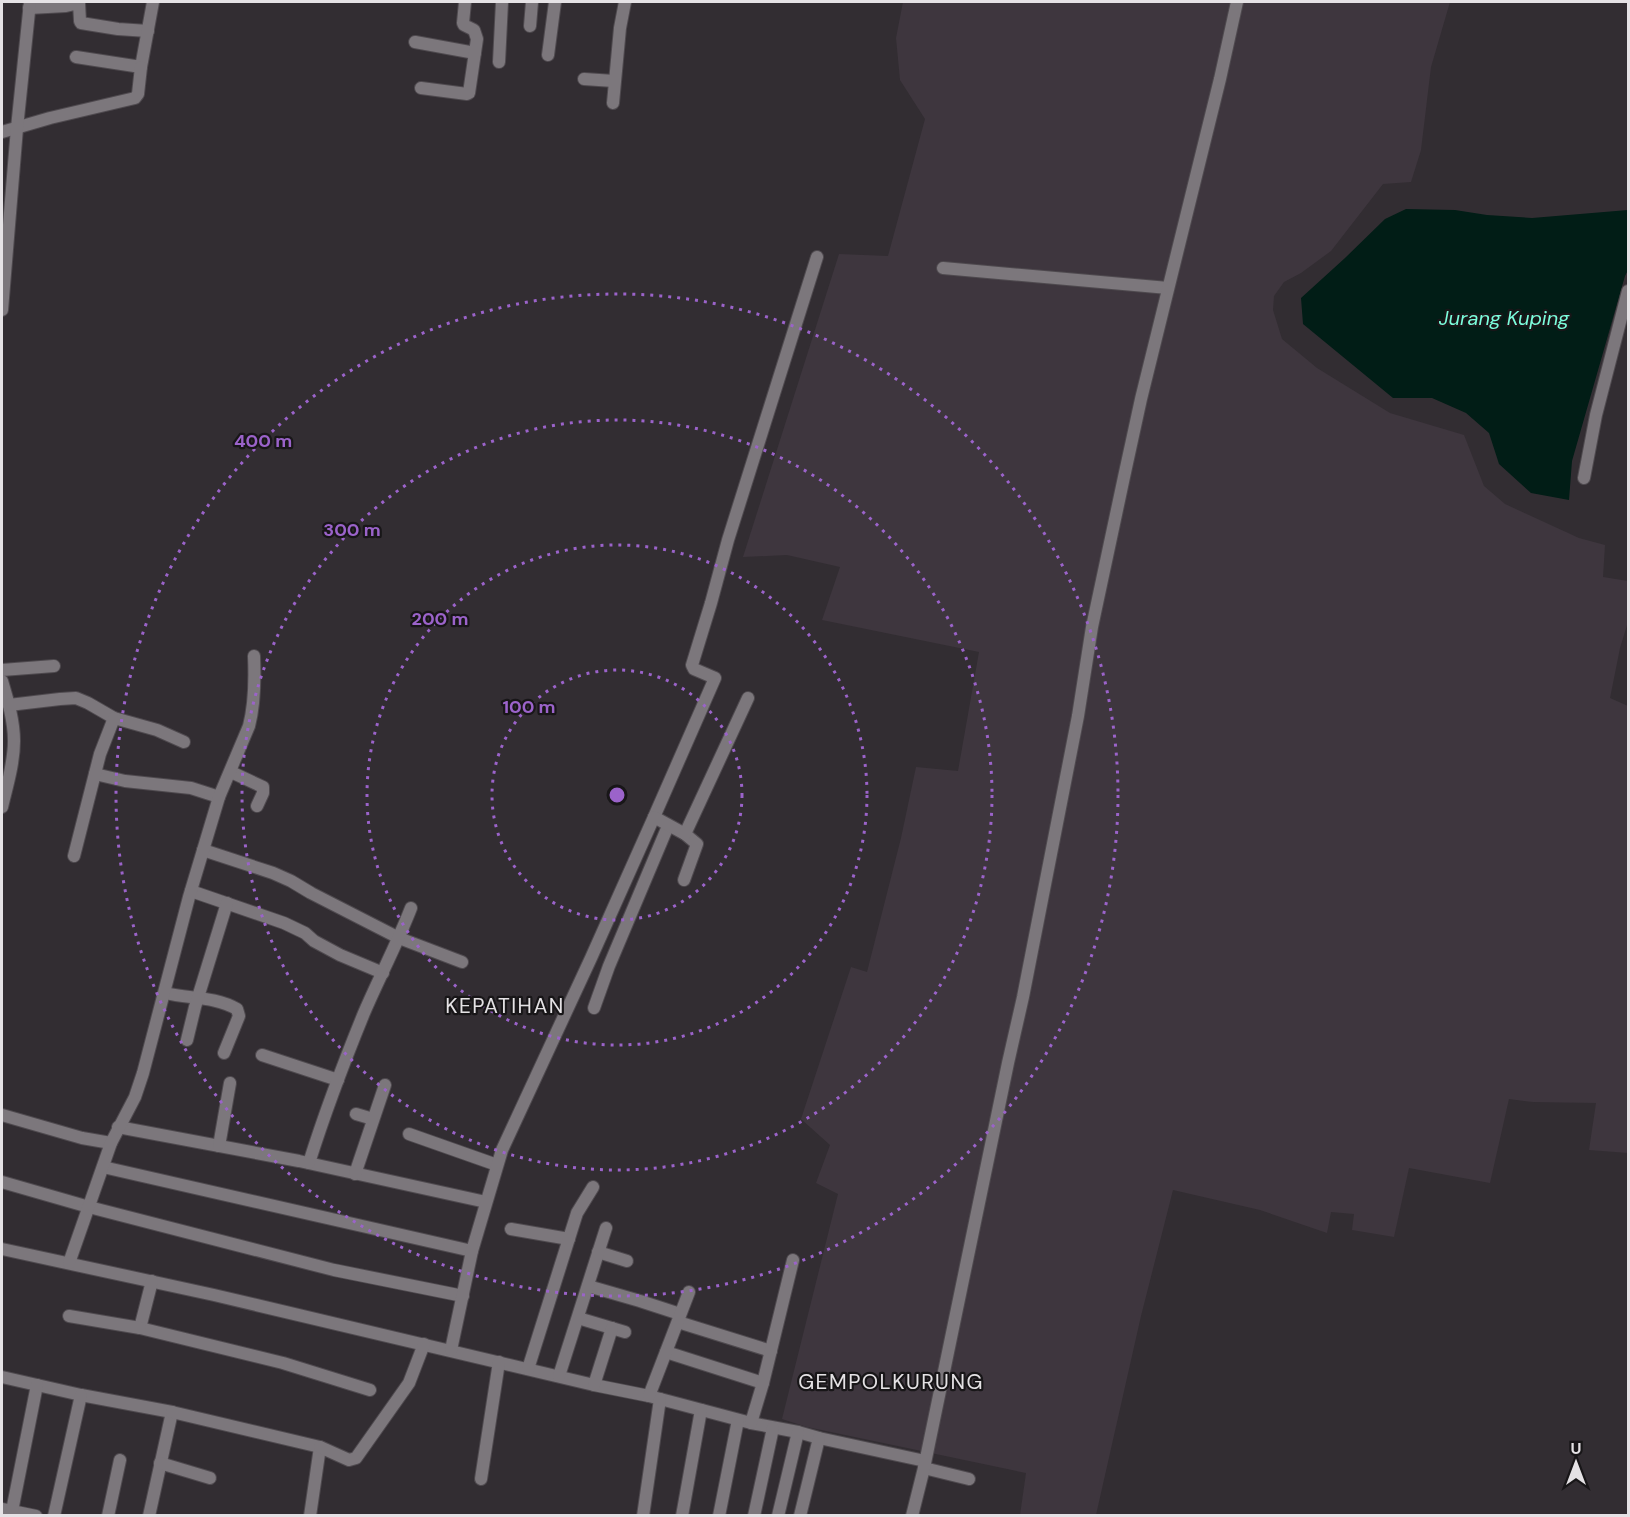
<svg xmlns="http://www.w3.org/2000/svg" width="1630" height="1517" font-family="'DM Sans',sans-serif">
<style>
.built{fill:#3e363e}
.water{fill:#011d16}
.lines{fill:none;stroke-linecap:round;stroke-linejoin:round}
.minor-casing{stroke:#4f4a4f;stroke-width:14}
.minor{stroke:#7c777c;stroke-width:12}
.ring{fill:none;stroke:#9b63ca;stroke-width:3;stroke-dasharray:3 6}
.labels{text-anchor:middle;stroke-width:4.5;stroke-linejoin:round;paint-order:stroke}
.water-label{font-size:20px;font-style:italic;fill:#7bfddc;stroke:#181618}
.quarter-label{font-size:21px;letter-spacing:1.5px;fill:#e5e2e5;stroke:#181618}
.centre{fill:#9b63ca;stroke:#181618;stroke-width:3}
.ring-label{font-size:18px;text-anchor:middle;font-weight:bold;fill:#9b63ca;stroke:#181618;stroke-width:4.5;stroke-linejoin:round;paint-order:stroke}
</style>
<rect width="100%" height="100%" fill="#322d32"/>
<!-- built -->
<polygon class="built" points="903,2 1450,2 1431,67 1421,150 1411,182 1383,184 1331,251 1301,273 1284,282 1274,296 1273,310 1282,339 1317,368 1390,413 1464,435 1484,486 1505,504 1579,538 1605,545 1603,577 1628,581 1628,622 1620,648 1610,698 1628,706 1628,1153 1589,1150 1596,1103 1533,1102 1509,1099 1490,1183 1409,1168 1394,1237 1352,1230 1354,1214 1331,1212 1327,1233 1260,1210 1173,1190 1141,1316 1096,1515 1020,1515 1026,1473 807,1427 782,1419 838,1194 816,1183 830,1145 801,1119 851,967 867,972 901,838 916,767 958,771 979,652 822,620 840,567 787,555 743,557 839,254 888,256 925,119 900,80 896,38"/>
<!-- water -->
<polygon class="water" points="1406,209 1455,210 1487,215 1532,218 1628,210 1628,270 1625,276 1572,461 1569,500 1531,493 1499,464 1489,433 1466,413 1432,398 1393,398 1303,324 1301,298 1345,258 1385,219"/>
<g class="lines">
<defs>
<g id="minor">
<polyline points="29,8 66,6 79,3 80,21 81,23 118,29 148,31"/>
<polyline points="530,26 532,2"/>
<polyline points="415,42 475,53"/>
<polyline points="548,55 555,2"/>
<polyline points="76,57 141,67 153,2"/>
<polyline points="499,62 502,2"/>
<polyline points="584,79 614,81"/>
<polyline points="421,88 467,94 469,93 477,39 474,30 464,25 463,23 465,2"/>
<polyline points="613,103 620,28 625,2"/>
<polyline points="2,132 50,118 135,98 138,94 141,67"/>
<polyline points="943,268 1168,288"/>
<polyline points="2,310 17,128 30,2"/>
<polyline points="1584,478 1596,415 1628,291"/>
<polyline points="2,670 54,666"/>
<path d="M2,681c6,20 12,40 12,60 0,22 -7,45 -12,66"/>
<polyline points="9,705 60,699 76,698 88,703 114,718 157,730 184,742"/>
<polyline points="231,772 263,787 263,793 257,806"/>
<polyline points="95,774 125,781 191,788 219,797"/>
<polyline points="654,817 715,678 694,669 692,665 711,603 728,540 817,257"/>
<polyline points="203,850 273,873 291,881 311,893 399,938 462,962"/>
<polyline points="74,856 100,754 114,718"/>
<polyline points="684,880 697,844 685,834"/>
<polyline points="191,891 284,923 305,933 314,941 340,955 383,973"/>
<path d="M165,993c25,6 49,3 72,16l2,7 -15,37"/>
<polyline points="594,1008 609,966 668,826"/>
<polyline points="187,1040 195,1007 227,903"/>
<polyline points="262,1055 338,1080"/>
<polyline points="356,1114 373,1119"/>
<polyline points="2,1115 82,1138 111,1143"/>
<polyline points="118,1127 299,1161 486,1202"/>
<polyline points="409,1134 497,1165"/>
<polyline points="219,1146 230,1083"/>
<path d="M309,1163c16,-51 35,-101 55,-150 15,-35 33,-69 47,-105"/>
<polyline points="103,1167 472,1251"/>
<polyline points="355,1174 385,1085"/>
<polyline points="2,1182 89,1207 334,1270 463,1296"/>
<polyline points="511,1229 569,1239"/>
<polyline points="2,1249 214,1295 594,1385 649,1396 751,1423 798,1432 819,1438 925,1461"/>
<polyline points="598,1252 627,1261"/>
<path d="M69,1263l42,-120 24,-46 8,-24 46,-176 30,-100 30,-71c6,-23 6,-47 5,-70"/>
<polyline points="152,1281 140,1328 283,1363 370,1390"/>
<polyline points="588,1286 640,1301 680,1314"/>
<polyline points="69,1316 140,1328"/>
<polyline points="578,1318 625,1332"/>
<polyline points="678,1322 771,1351"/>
<polyline points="451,1350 472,1251 502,1150 591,958 654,817 685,834 748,698"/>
<polyline points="666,1352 763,1383"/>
<polyline points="528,1369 577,1213 593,1187"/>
<polyline points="559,1376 606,1228"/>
<polyline points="2,1377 81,1395 172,1412 149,1516"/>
<polyline points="594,1385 612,1328"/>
<polyline points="649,1396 689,1292"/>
<polyline points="172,1412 320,1447 310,1516"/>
<polyline points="751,1423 763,1383 793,1260"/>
<polyline points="320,1447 349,1460 356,1458 409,1383 424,1344"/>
<polyline points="160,1463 210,1478"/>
<polyline points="924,1468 969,1479"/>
<polyline points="481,1479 499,1362"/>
<polyline points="2,1509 36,1516"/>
<polyline points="12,1511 37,1385"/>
<polyline points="54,1516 81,1395"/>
<polyline points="108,1516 120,1460"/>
<polyline points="643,1516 660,1399"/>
<polyline points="682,1516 701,1410"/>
<polyline points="719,1516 738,1420"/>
<polyline points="754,1516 773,1428"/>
<polyline points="778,1516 798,1432"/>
<polyline points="800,1516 819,1438"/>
<polyline points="912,1516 924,1468 1008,1063 1023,997 1078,716 1092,627 1124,477 1141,399 1220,79 1237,2"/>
</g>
</defs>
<!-- minor casing -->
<use href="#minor" class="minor-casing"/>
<!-- minor -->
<use href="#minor" class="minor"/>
</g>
<!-- distance rings -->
<g class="ring">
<circle cx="617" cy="795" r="125"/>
<circle cx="617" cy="795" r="250"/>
<circle cx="617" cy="795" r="375"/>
<circle cx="617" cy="795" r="501"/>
</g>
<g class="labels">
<!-- water labels -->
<g class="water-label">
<text x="1504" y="325">Jurang Kuping</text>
</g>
<!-- quarter labels -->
<g class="quarter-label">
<text x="505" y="1013">KEPATIHAN</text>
<text x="891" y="1389">GEMPOLKURUNG</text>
</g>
</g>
<circle cx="617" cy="795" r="9" class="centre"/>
<g class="ring-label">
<text x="263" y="447">400 m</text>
<text x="352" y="536">300 m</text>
<text x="440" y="625">200 m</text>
<text x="529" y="713">100 m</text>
</g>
<!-- border -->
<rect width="1630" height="1517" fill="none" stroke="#e5e2e5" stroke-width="6"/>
<!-- north arrow -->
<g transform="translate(1576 1463)" stroke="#181618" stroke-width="4.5" paint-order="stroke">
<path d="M0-4.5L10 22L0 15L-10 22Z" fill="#e5e2e5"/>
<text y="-9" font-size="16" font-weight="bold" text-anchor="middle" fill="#e5e2e5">U</text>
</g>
</svg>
